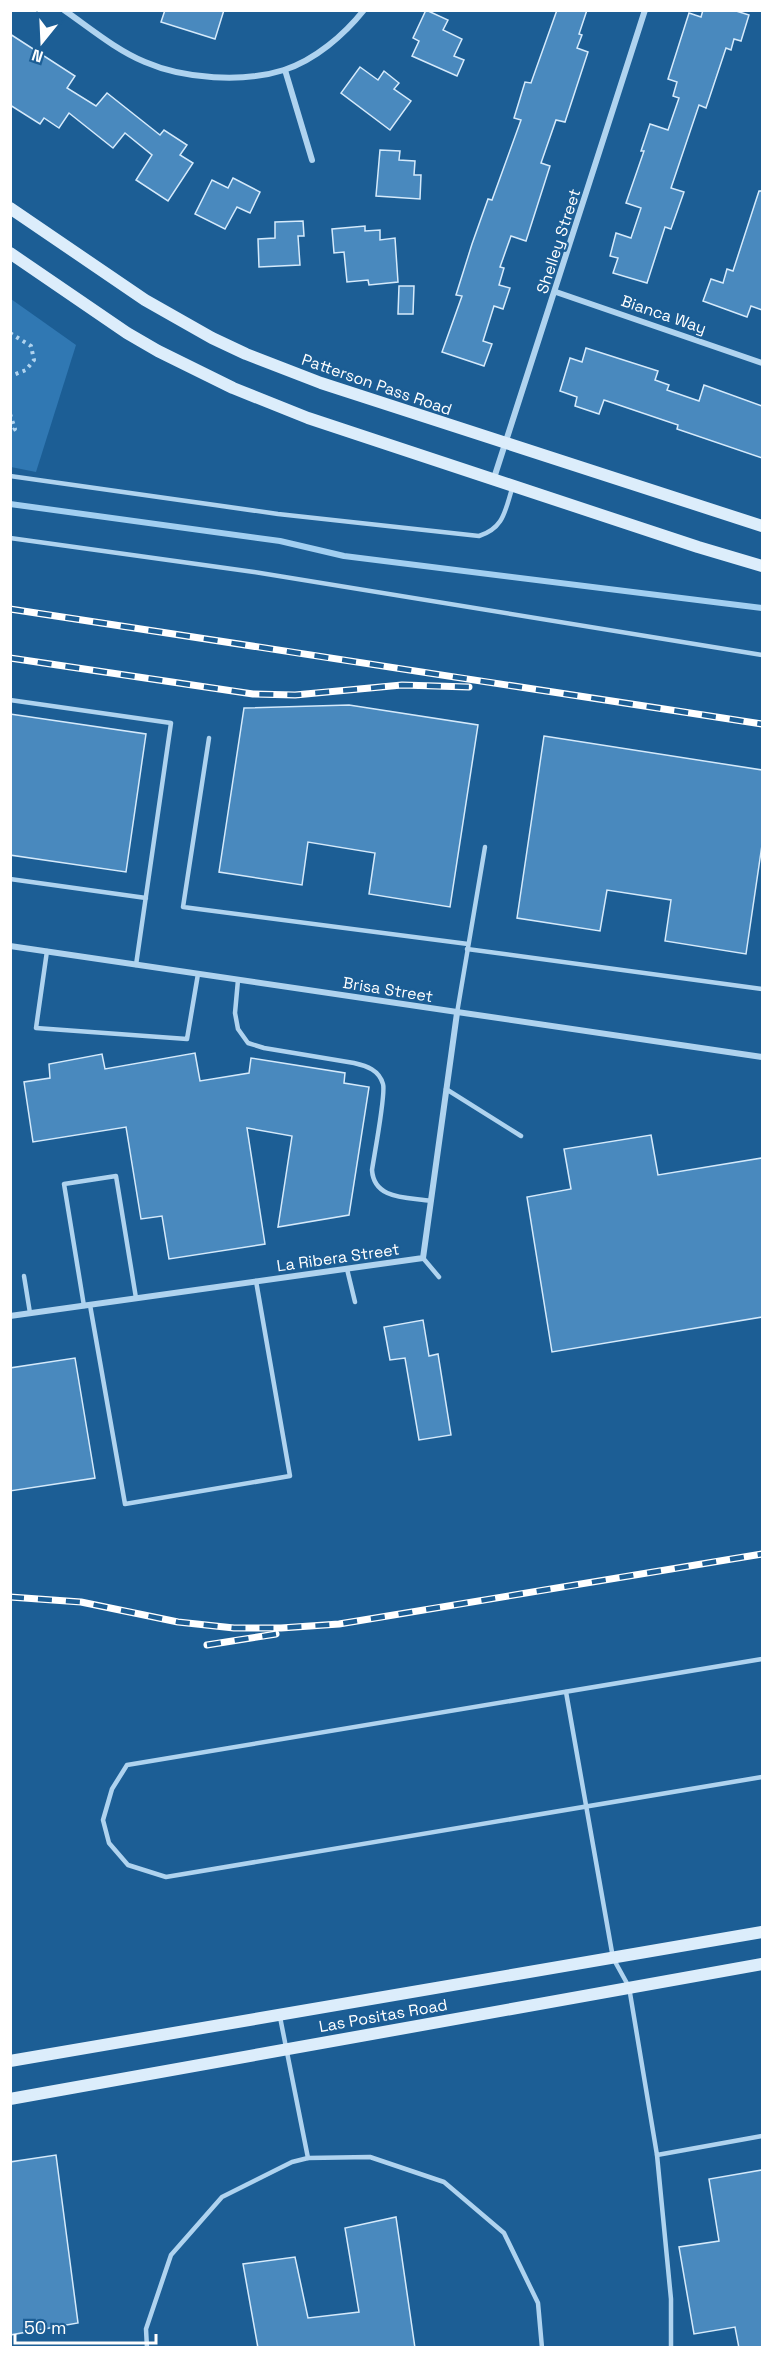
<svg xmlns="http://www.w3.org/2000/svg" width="773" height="2358" font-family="'Space Grotesk',sans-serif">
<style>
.green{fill:#3078b3}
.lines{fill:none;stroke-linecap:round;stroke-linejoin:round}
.stream{stroke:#a2cff1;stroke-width:6}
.building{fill:#4989be;stroke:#d5eafb;stroke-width:1.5}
.path{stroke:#afd3ef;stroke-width:4;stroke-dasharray:3 4.5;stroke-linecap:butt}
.lane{stroke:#afd3ef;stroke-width:4.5}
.street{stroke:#afd3ef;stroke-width:6}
.secondary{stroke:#dcedfb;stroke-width:12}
.rail-casing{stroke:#fff;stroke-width:7}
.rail{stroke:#1c5e95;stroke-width:4.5;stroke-dasharray:14;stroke-linecap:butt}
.labels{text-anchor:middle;stroke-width:4.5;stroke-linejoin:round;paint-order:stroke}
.street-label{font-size:16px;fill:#fff;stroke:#1c5e95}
</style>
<rect width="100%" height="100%" fill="#1c5e95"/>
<!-- green -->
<polygon class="green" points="11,299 76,345 36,472 11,467"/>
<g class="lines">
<!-- stream -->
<polyline class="stream" points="10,504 280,541 344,556 762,608"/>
</g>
<!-- building -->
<g class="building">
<polygon points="165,10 224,10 215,39 161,22"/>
<polygon points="426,10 448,20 443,30 462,39 454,56 464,60 457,76 412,56 419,41 413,38"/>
<polygon points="557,10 587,10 579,34 582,35 577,48 588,52 565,122 556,120 541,163 550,166 526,241 511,236 500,267 504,268 499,285 510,288 503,309 494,306 483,341 492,344 484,366 442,352 462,296 456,295 472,244 488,199 492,200 521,120 514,118 525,82 531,83"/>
<polygon points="703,10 733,10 749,15 741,41 734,39 731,50 726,48 706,108 699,105 671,188 684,192 671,229 665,227 647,283 613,273 618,258 610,256 616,233 631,238 641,208 626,203 644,151 641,151 650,124 668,130 679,98 673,96 677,82 668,79 689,13 701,17"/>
<polygon points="10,34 75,76 67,88 96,106 107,93 160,135 164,130 187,145 180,155 193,163 168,201 136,180 152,155 125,133 113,148 69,113 59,128 44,118 40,124 10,105"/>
<polygon points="360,67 378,80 384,71 399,83 394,89 411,101 390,130 341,93"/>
<polygon points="380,150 400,151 399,160 415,161 414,175 421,175 420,199 376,196"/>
<polygon points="233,178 260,192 250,213 237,207 225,229 195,214 212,180 228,188"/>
<polygon points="759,191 762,191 762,310 751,306 747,317 703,301 711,279 723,283 727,269 733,271"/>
<polygon points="303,221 304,236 298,236 300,265 259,267 258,239 275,238 275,222"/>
<polygon points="365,226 365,231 380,230 380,240 395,238 398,282 369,285 368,280 347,282 344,252 334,253 332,229"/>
<polygon points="399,286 414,286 413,314 398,314"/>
<polygon points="586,348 658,371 655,380 669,385 667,390 699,401 704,385 762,406 762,458 677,429 678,425 604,400 599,414 575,406 577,397 560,391 570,358 582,362"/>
<polygon points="349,705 478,725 450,907 369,894 375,853 308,842 302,885 219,872 244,708"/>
<polygon points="10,714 146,734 126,872 10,855"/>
<polygon points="544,736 762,770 762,845 746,954 665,941 671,900 607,890 600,931 517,918"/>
<polygon points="195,1053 200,1081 249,1073 251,1058 345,1073 344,1083 369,1087 349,1215 278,1227 292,1136 247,1128 265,1244 169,1259 162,1216 141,1219 126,1127 33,1142 24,1082 50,1078 49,1064 102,1054 105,1069"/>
<polygon points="651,1135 658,1175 762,1158 762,1317 552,1352 527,1197 571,1189 564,1149"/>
<polygon points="423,1320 429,1356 438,1354 451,1435 419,1440 405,1358 390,1360 384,1327"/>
<polygon points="75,1358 95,1478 10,1491 10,1368"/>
<polygon points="56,2155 78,2323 10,2335 10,2162"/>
<polygon points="762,2170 762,2348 739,2348 735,2327 694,2334 679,2247 719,2241 709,2179"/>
<polygon points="396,2217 415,2348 258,2348 243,2264 295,2257 308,2318 359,2312 345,2228"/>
</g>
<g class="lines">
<!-- path -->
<g class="path">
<polyline points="10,333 31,346 34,360 26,370 13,375 10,374"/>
<polyline points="10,414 15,429 10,432"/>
</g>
<!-- lane -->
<g class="lane">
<path d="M10,476l268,38 201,22c26,-8 26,-27 34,-50"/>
<polyline points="10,538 254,572 762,655"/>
<polyline points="10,700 171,723 136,965"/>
<polyline points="209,738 183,907 468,944"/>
<polyline points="10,879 146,898"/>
<polyline points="467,949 762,989"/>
<polyline points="47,951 36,1028 187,1039 198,974"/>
<path d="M238,980l-3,33 3,16 10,14 16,5 90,15c13,3 25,7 29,21 3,10 -9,72 -11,86 2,30 35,27 59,31"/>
<polyline points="457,1013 485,847"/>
<polyline points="446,1089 521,1136"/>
<polyline points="423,1258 439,1277"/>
<polyline points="347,1269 355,1302"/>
<polyline points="24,1276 30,1313"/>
<polyline points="90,1305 125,1504 290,1476 256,1281"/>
<polyline points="84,1306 64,1184 116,1176 136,1298"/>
<polyline points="762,1659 127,1765 112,1789 103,1820 109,1843 128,1865 166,1877 762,1777"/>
<polyline points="566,1692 613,1958 629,1987 657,2155 762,2136"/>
<polyline points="280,2017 308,2158"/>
<polyline points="657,2155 671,2299 671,2348"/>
<polyline points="147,2348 146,2329 171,2255 222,2197 292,2162 308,2158 370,2157 444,2182 504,2233 538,2303 542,2348"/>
</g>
<!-- street -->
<g class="street">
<path d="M64,10c26,18 52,40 81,52 39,17 98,21 139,8 31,-10 60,-35 80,-60"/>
<polyline points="285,70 312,160"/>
<polyline points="556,292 762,363"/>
<polyline points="494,478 645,10"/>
<polyline points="10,946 762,1057"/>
<polyline points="10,1316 423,1258 457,1013"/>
</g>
<!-- secondary -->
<g class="secondary">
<polyline points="10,208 145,300 212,338 246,354 321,383 762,526"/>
<polyline points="10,253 127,333 158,351 233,388 308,418 698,547 762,566"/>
<polyline points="10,2061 762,1932"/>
<polyline points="10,2099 762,1964"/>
</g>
<defs>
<g id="rail">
<polyline points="10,609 762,724"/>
<polyline points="10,658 253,694 295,695 402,685 469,687"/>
<polyline points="10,1597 81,1602 178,1622 234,1628 281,1628 339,1624 762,1554"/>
<polyline points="207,1645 276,1634"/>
</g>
</defs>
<!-- rail casing -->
<use href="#rail" class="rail-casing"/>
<!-- rail -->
<use href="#rail" class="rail"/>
</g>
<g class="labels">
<!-- street labels -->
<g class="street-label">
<text transform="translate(558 241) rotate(-72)" y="6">Shelley Street</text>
<text transform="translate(664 314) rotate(19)" y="6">Bianca Way</text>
<text transform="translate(377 384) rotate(19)" y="6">Patterson Pass Road</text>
<text transform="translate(388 989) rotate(9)" y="6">Brisa Street</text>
<text transform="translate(338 1257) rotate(-8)" y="6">La Ribera Street</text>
<text transform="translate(383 2015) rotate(-10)" y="6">Las Positas Road</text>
</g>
</g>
<!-- border -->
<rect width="773" height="2358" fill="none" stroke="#ffffff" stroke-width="24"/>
<!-- north arrow -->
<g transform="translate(42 42) rotate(198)" stroke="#1c5e95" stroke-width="4.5" paint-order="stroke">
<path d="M0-4.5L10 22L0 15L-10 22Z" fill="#ffffff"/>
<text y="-9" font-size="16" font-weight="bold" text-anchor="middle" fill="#ffffff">N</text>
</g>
<!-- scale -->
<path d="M15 2334v9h141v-9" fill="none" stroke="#ffffff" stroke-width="3"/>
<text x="24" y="2334" font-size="18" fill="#ffffff" stroke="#1c5e95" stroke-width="4.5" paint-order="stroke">50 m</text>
</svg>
